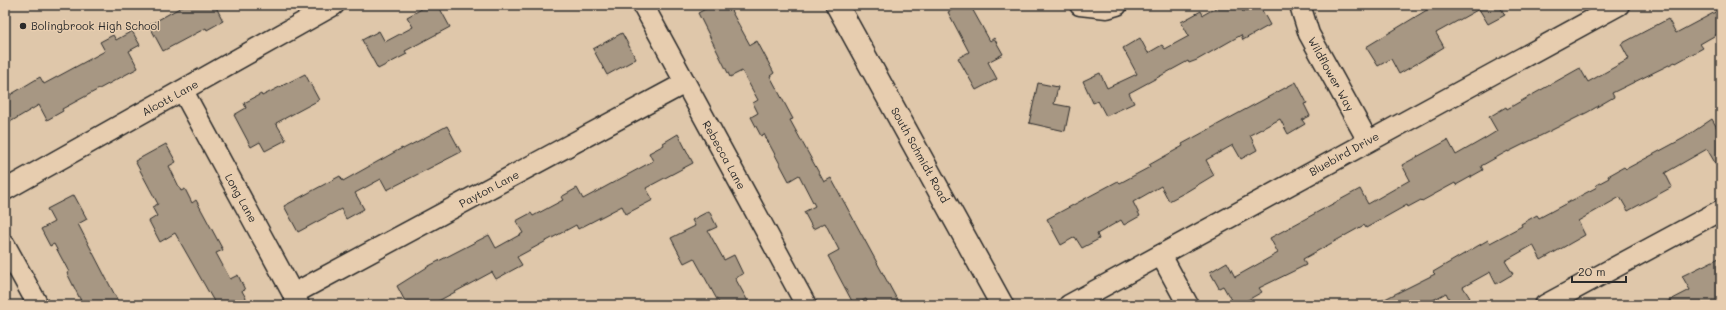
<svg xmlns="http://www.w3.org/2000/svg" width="1726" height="310" font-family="Mali,sans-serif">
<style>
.building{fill:#a79783;stroke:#2b2b2b}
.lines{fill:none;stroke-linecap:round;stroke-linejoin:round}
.minor-casing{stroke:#2b2b2b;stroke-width:23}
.tertiary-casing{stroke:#2b2b2b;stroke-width:25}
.minor{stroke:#e7cdaf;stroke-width:20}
.tertiary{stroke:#e7cdaf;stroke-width:22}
.poi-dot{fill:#2b2b2b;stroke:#e7cdaf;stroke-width:1.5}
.labels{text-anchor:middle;stroke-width:3;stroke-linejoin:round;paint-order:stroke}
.poi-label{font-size:11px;fill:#2b2b2b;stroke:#e7cdaf;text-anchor:start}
.street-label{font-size:11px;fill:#2b2b2b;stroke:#e7cdaf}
</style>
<rect width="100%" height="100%" fill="#dfc7aa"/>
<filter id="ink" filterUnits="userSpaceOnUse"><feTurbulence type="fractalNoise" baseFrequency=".025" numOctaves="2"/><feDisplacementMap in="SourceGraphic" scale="8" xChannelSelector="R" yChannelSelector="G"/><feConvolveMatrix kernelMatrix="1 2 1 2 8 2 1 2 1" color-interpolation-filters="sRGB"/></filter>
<g filter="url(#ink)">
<!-- building -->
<g class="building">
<polygon points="185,5 215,5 223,21 207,30 206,28 163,51 149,25"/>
<polygon points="429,5 438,5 450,27 405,51 407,54 378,69 362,40 379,31 385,42 413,27 407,17"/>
<polygon points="713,5 728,5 750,45 757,41 774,73 770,76 793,119 790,120 824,182 831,178 900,305 869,305 866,299 854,305 828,256 839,250 825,223 813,229 804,212 815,206 799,175 789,181 764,134 761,136 751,117 758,113 753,103 758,100 742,71 730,77 698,13"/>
<polygon points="961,5 970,5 990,41 994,38 1003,54 988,62 997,79 976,90 958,58 969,52 948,12"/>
<polygon points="1221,5 1239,5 1243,12 1259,5 1270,25 1243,40 1241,35 1197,60 1189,63 1188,61 1129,93 1134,103 1106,116 1098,101 1093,103 1083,81 1100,73 1107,88 1137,74 1123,48 1140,38 1148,53 1162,45 1165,49 1189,36 1181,22 1201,11 1203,15"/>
<polygon points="1435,5 1499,5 1505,15 1488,24 1479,9 1436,33 1444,47 1416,64 1399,74 1391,59 1378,66 1366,47"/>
<polygon points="1721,9 1721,32 1700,44 1703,48 1676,63 1675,62 1612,93 1614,97 1588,112 1508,152 1508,151 1481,166 1483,170 1456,185 1455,183 1422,201 1421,200 1408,207 1407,205 1366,228 1364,225 1303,259 1306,265 1259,288 1262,292 1239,305 1234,305 1223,286 1219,288 1210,272 1227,262 1235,277 1278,253 1270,238 1360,189 1368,204 1410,180 1402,165 1448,140 1456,155 1484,139 1497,131 1489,117 1506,107 1507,109 1580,68 1588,82 1629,59 1621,44 1668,19 1676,33"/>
<polygon points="132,31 140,45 129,51 138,68 62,109 63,111 47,120 39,105 5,125 5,98 40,77 44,84 105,51 100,42 113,35 116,40"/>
<polygon points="622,33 636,59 607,75 593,49"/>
<polygon points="305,74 319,100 276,123 286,140 265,151 260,142 251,147 234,115 246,108 244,103 261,94 262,96"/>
<polygon points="1296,82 1307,103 1304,104 1310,116 1302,120 1305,124 1288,134 1280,119 1250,135 1257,150 1241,159 1233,145 1206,160 1214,175 1186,192 1169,201 1161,186 1133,202 1140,216 1124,225 1121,220 1097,234 1099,239 1082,248 1075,237 1061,245 1047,219 1118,181 1120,183 1150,167 1149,165 1183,146 1182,144"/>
<polygon points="1038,83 1058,87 1054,104 1070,107 1065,131 1029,123"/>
<polygon points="1712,119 1721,135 1721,173 1707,149 1665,173 1672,187 1628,211 1620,197 1578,221 1585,235 1541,260 1533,245 1505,261 1513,274 1496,284 1490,272 1463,287 1470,298 1458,305 1452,305 1446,293 1424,305 1373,305 1435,274 1433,272 1488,240 1490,243 1522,226 1521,224 1537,215 1539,218 1597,187 1596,185 1609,178 1608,176 1624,167 1626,169 1684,138"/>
<polygon points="447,126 461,152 387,190 381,179 355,193 364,209 346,219 341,209 298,232 284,206 340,176 343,181 402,148 403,149"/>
<polygon points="678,134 693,163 646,188 653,200 626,214 622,206 578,229 576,225 517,257 522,265 496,279 492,272 431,305 407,305 397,286 429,266 489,235 496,248 523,233 516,221 531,213 533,216 563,200 561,197 577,188 583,199 653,161 649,153 664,145 663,143"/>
<polygon points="166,144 176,162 169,166 181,191 185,189 192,203 196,200 223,250 216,253 230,279 238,275 245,290 242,291 250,305 216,305 175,233 160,242 149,221 157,216 152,207 158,204 135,161"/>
<polygon points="74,195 87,219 78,224 120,305 83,305 67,273 69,272 54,244 50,246 41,229 54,222 47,209"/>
<polygon points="709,211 717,227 708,231 724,260 734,255 743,274 735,278 750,305 720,305 694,258 684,263 671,238 695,226 692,220"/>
<polygon points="1721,257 1721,301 1713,305 1661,305 1690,290 1682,276"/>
</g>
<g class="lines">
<defs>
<g id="minor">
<polyline points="643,5 806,305"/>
<polyline points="1080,5 1107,8 1117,5"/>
<polyline points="1300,5 1309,34 1368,141"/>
<polyline points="183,91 299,305"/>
<polyline points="5,190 334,5"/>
<polyline points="5,245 38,305"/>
<polyline points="1161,255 1188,305"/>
<polyline points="293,294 685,83"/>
<polyline points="1069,305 1619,5"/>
<polyline points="1545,305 1721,210"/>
</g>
<polyline id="tertiary" points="837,5 1002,305"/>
</defs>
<!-- minor casing -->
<use href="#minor" class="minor-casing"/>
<!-- tertiary casing -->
<use href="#tertiary" class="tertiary-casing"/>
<!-- minor -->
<use href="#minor" class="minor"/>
<!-- tertiary -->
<use href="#tertiary" class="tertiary"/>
</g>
</g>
<!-- markers -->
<circle class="poi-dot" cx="23" cy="26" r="4"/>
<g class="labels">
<!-- poi labels -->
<g class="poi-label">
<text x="31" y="30">Bolingbrook High School</text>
</g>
<!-- street labels -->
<g class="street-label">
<text transform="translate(1331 74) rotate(61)" y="4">Wildflower Way</text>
<text transform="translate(170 98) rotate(-29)" y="4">Alcott Lane</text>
<text transform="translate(1344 154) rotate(-29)" y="4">Bluebird Drive</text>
<text transform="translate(724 155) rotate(61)" y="4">Rebecca Lane</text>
<text transform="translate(920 155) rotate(61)" y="4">South Schmidt Road</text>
<text transform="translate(489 189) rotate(-28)" y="4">Payton Lane</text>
<text transform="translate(241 198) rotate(61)" y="4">Long Lane</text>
</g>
</g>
<!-- margin -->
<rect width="1726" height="310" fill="none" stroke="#e7cdaf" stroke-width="20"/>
<rect x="10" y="10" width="1706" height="290" fill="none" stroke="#2b2b2b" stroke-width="1.5" filter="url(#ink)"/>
<!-- scale -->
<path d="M1572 276v6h54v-6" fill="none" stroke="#2b2b2b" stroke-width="2"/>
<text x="1578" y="276" font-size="12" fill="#2b2b2b" stroke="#e7cdaf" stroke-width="3" paint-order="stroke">20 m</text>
</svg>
